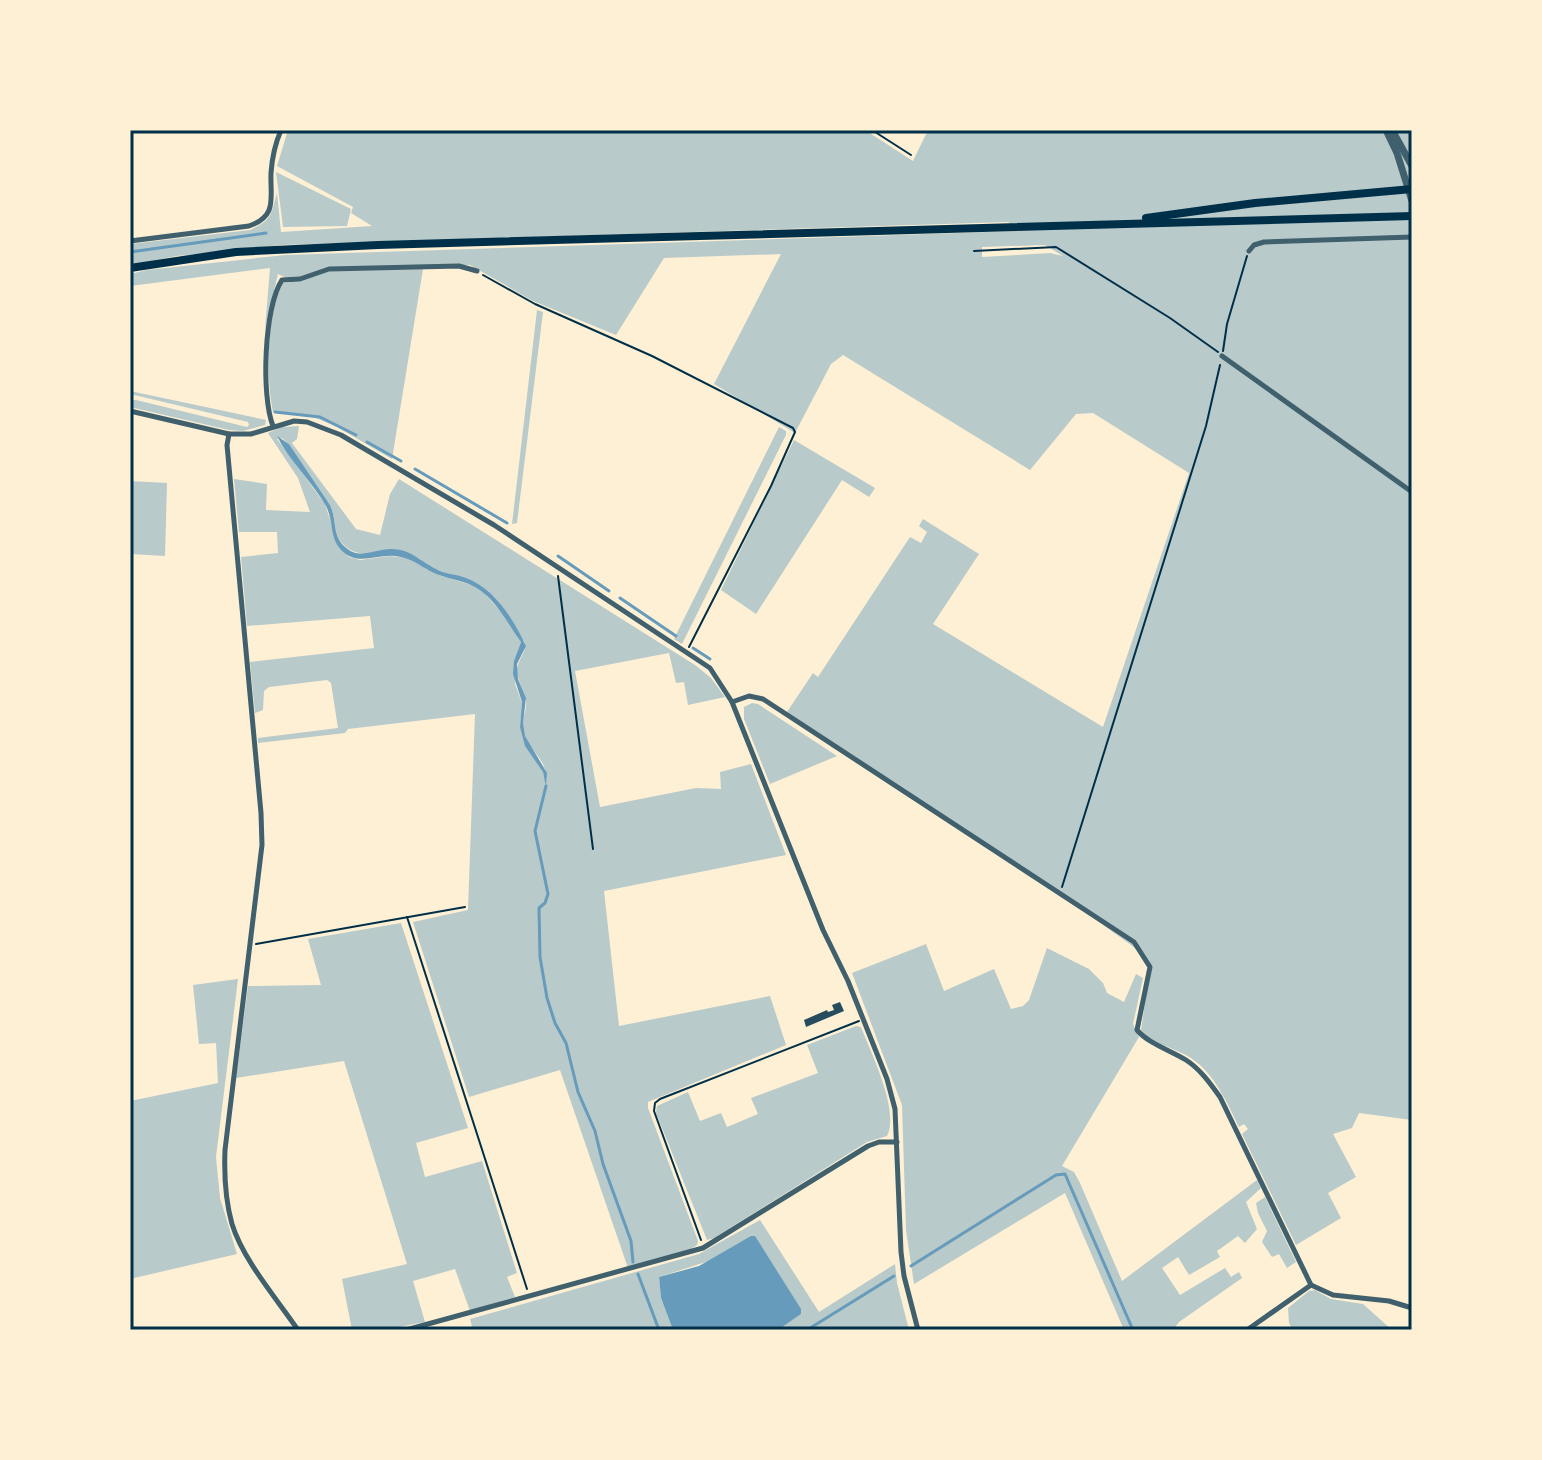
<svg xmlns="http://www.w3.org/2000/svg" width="1542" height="1460" font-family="Rubik,sans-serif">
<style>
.green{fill:#b9caca;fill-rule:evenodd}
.water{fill:#669bbc}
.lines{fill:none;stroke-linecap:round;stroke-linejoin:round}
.stream{stroke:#669bbc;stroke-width:3}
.building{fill:#264d5e}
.path{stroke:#003049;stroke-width:2}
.minor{stroke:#3f606c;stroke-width:5}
.tertiary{stroke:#3f606c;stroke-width:7}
.primary{stroke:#003049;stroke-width:8}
.neatline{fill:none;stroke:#003049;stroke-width:3}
</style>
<rect width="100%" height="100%" fill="#fdf0d5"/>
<!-- green -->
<g class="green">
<path d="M288,130h577l48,31 15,-31h484v990l-53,-7 -7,15 -19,6 23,43 -28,16 13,25 -45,27 -54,-111 6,-5 -4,-5 -5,3c-12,-24 -24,-53 -48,-69 -15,-10 -39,-14 -50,-28l9,-60 -12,-20 -78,-56 -273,-182 26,-39 5,4 92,-140 11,6 6,-11 -8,-6 4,-7 56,35 -46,70 170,103 86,-254 -96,-60 -17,1 -46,56 -187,-115 -12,9 -36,69 -81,-49 67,-130 -117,4 -48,77 -83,-34 -63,-36 -141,2 -30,10 -12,1 -9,-4 -13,55 5,-61 -140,18v-12l17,-4 138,-15 736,-24 -13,-9 -726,23 -105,11 -47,9v-21l120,-14c22,-10 21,-15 27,-37l4,39 91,-6 -21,-13 2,-6 -76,-41zM1045,245l18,11 -13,-3 -68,4v-10z"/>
<polygon points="276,172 351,209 347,226 283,227"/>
<path d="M423,269l-31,190 -55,-32 -28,-12 -36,-3c-7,-36 -7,-96 10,-129l17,-2 30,-10z"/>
<polygon points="537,310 543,312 517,523 512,524"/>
<polygon points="130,391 266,420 265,425 243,431 229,430 130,407 130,400 136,400 247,427 249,425 248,422 130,394"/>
<path d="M299,426l-2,13 -5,4 64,86 24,6 10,-41 9,-15 296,186 16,13 14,19 -37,8 -4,-23 -8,1 -7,-30 -94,18 25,136 96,-19 25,1 -1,-17 31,-8 35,91 -182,36 15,135 151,-30 16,49 -138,57v6l50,133 -1,4 -6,4 -63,19 -68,-198 -91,27 -56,-175 55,-12 7,-196 -127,15 -3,4 -87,10v-5l80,-10 -7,-45 -4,-3 -58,7 -5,4 -1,19 -8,3 -5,-51 124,-14 -4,-32 -123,10 -6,-69 37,-4 -1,-21h-38l-5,-53 33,5 -1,26 44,2 -12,-34 -30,-45 14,-6zM282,438l7,6 41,61c7,13 2,29 14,40 14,15 40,6 58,8 19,1 22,13 38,18 45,15 54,19 78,61 1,3 6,8 7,11 2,9 -8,17 -8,28 1,11 7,19 9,29 1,9 -3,16 -3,24 0,27 27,31 23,61l-3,-13 -23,-45 2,-24 -7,-19 2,-31 4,-11 -12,-21 -25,-28 -12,-8 -31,-9 -33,-18 -18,-2 -30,4 -11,-3 -10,-9 -14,-44 -48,-65z"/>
<polygon points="779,427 786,431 786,435 682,644 674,639"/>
<polygon points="794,440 875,488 869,497 842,480 756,614 721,590"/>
<polygon points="130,481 167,483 165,556 130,554"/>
<polygon points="752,703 758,704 837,756 770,784 744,719 744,707"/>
<polygon points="401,923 468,1128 416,1143 425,1177 482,1161 517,1273 507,1277 515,1297 470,1311 455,1269 413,1281 425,1322 383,1330 352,1330 342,1279 407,1264 344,1061 236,1078 248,986 321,985 308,939"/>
<polygon points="926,944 944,991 994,969 1011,1009 1023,1006 1029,1000 1047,948 1089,969 1103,983 1107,993 1124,1002 1136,974 1143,978 1133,1024 1139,1037 1062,1166 1074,1172 1080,1183 1122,1281 1257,1180 1261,1188 1246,1202 1257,1229 1245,1243 1238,1236 1217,1251 1220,1257 1189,1275 1178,1257 1162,1268 1180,1295 1225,1268 1231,1277 1239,1272 1242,1278 1179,1322 1173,1330 1124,1330 1065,1193 914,1284 906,1230 902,1105 852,973"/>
<polygon points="238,979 216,1157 220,1198 237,1254 130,1279 130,1101 218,1083 216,1043 199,1044 193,985"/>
<path d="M856,1026l5,1c10,26 39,84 26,109l-20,6 -153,96 -7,2 -51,-127 1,-7 31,-14 12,29 21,-8 6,14 31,-13 -7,-16 67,-25 -11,-28z"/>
<polygon points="1265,1197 1296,1262 1287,1268 1279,1254 1272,1257 1262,1242 1267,1231 1258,1213 1256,1203"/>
<polygon points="760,1220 819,1312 895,1264 897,1283 909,1330 778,1330 801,1314 801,1309 712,1260 659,1277 661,1298 673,1330 473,1330 470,1319 699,1254"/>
<polygon points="1315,1290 1331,1299 1363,1304 1392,1330 1293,1330 1289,1323 1288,1308 1309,1291"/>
</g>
<!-- water -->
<g class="water">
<path d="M277,436l12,8 41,61c7,14 2,29 14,41 15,15 30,3 47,3 20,0 29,12 45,20 8,5 20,5 30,9 29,11 47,41 60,68l-9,18 1,15 8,19 -3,25 2,13 22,37 -1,14 -3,-15 -18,-26 -5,-19 2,-25 -9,-28 1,-13 7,-19c-15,-21 -27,-47 -52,-58 -10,-4 -20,-5 -30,-9 -16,-6 -25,-17 -44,-19 -16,-2 -33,8 -48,-1 -19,-13 -12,-31 -21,-49 -13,-23 -38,-47 -49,-70z"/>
<polygon points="751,1236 755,1236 801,1309 801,1314 778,1330 673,1330 661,1298 659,1277 699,1266"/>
</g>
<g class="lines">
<!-- stream -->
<g class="stream">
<polyline points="130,252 266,233"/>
<polyline points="275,412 320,417 356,435"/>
<polyline points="367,442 401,461"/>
<polyline points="415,469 507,523"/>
<polyline points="558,556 609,591"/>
<polyline points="620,598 676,636"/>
<polyline points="693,648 710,659"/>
<polyline points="546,786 535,831 548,894 545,903 539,908 540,957 547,998 555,1023 566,1043 578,1092 595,1131 603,1164 631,1241 633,1262"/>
<polyline points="911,1266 1056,1175 1065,1174 1133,1330"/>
<polyline points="638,1274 659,1330"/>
<polyline points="807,1330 894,1276"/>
</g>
</g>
<!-- building -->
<polygon class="building" points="840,1002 844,1011 806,1027 804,1020 827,1010 828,1012 834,1010 832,1005"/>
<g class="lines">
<!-- path -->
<g class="path">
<polyline points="872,130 911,155"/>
<polyline points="974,251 1056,247 1170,318 1218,352"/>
<polyline points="483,275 535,304 652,356 793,428 795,432 771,486 689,647"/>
<polyline points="1223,351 1227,324 1247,256"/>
<polyline points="558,576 593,849"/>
<polyline points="1062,887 1206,426 1220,365"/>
<polyline points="407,917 527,1289"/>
<polyline points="256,944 465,907"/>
<polyline points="701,1240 654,1111 655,1103 660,1099 859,1021"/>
</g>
<!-- minor -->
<g class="minor">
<path d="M130,241l119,-15c29,-10 21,-28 22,-53 1,-15 4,-29 10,-43"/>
<polyline points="1249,251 1254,245 1264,242 1412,237"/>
<polyline points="1222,356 1412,492"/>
<polyline points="130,411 229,434 251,434 294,421 307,422 341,435 494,525 710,668 732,702 823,930 848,981 887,1079 895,1109 901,1252 904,1276 918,1330"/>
<path d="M273,426c-12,-30 -9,-119 9,-146l18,-1 29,-10 130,-3 18,5"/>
<path d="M229,434l-2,11 34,368 1,32 -37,305c-1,25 0,49 7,74 11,36 45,75 66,106"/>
<path d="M732,702l17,-6 14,3 371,243 16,25 -13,63c12,14 33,20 49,30 14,9 24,23 34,37l91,188 22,10 56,6 23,7"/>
<polyline points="406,1330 703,1248 868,1146 879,1142 897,1142"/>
<polyline points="1247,1330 1311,1285"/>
</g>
<!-- tertiary -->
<g class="tertiary">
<polyline points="1386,130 1397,153 1412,201"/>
<polyline points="1392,130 1412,166"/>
</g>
<!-- primary -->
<g class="primary">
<polyline points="1146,218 1255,203 1412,189"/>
<polyline points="130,268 236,252 378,245 1412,216"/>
</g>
</g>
<!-- border -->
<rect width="1542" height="1460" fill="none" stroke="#fdf0d5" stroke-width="264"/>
<rect x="132" y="132" width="1278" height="1196" class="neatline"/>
</svg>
